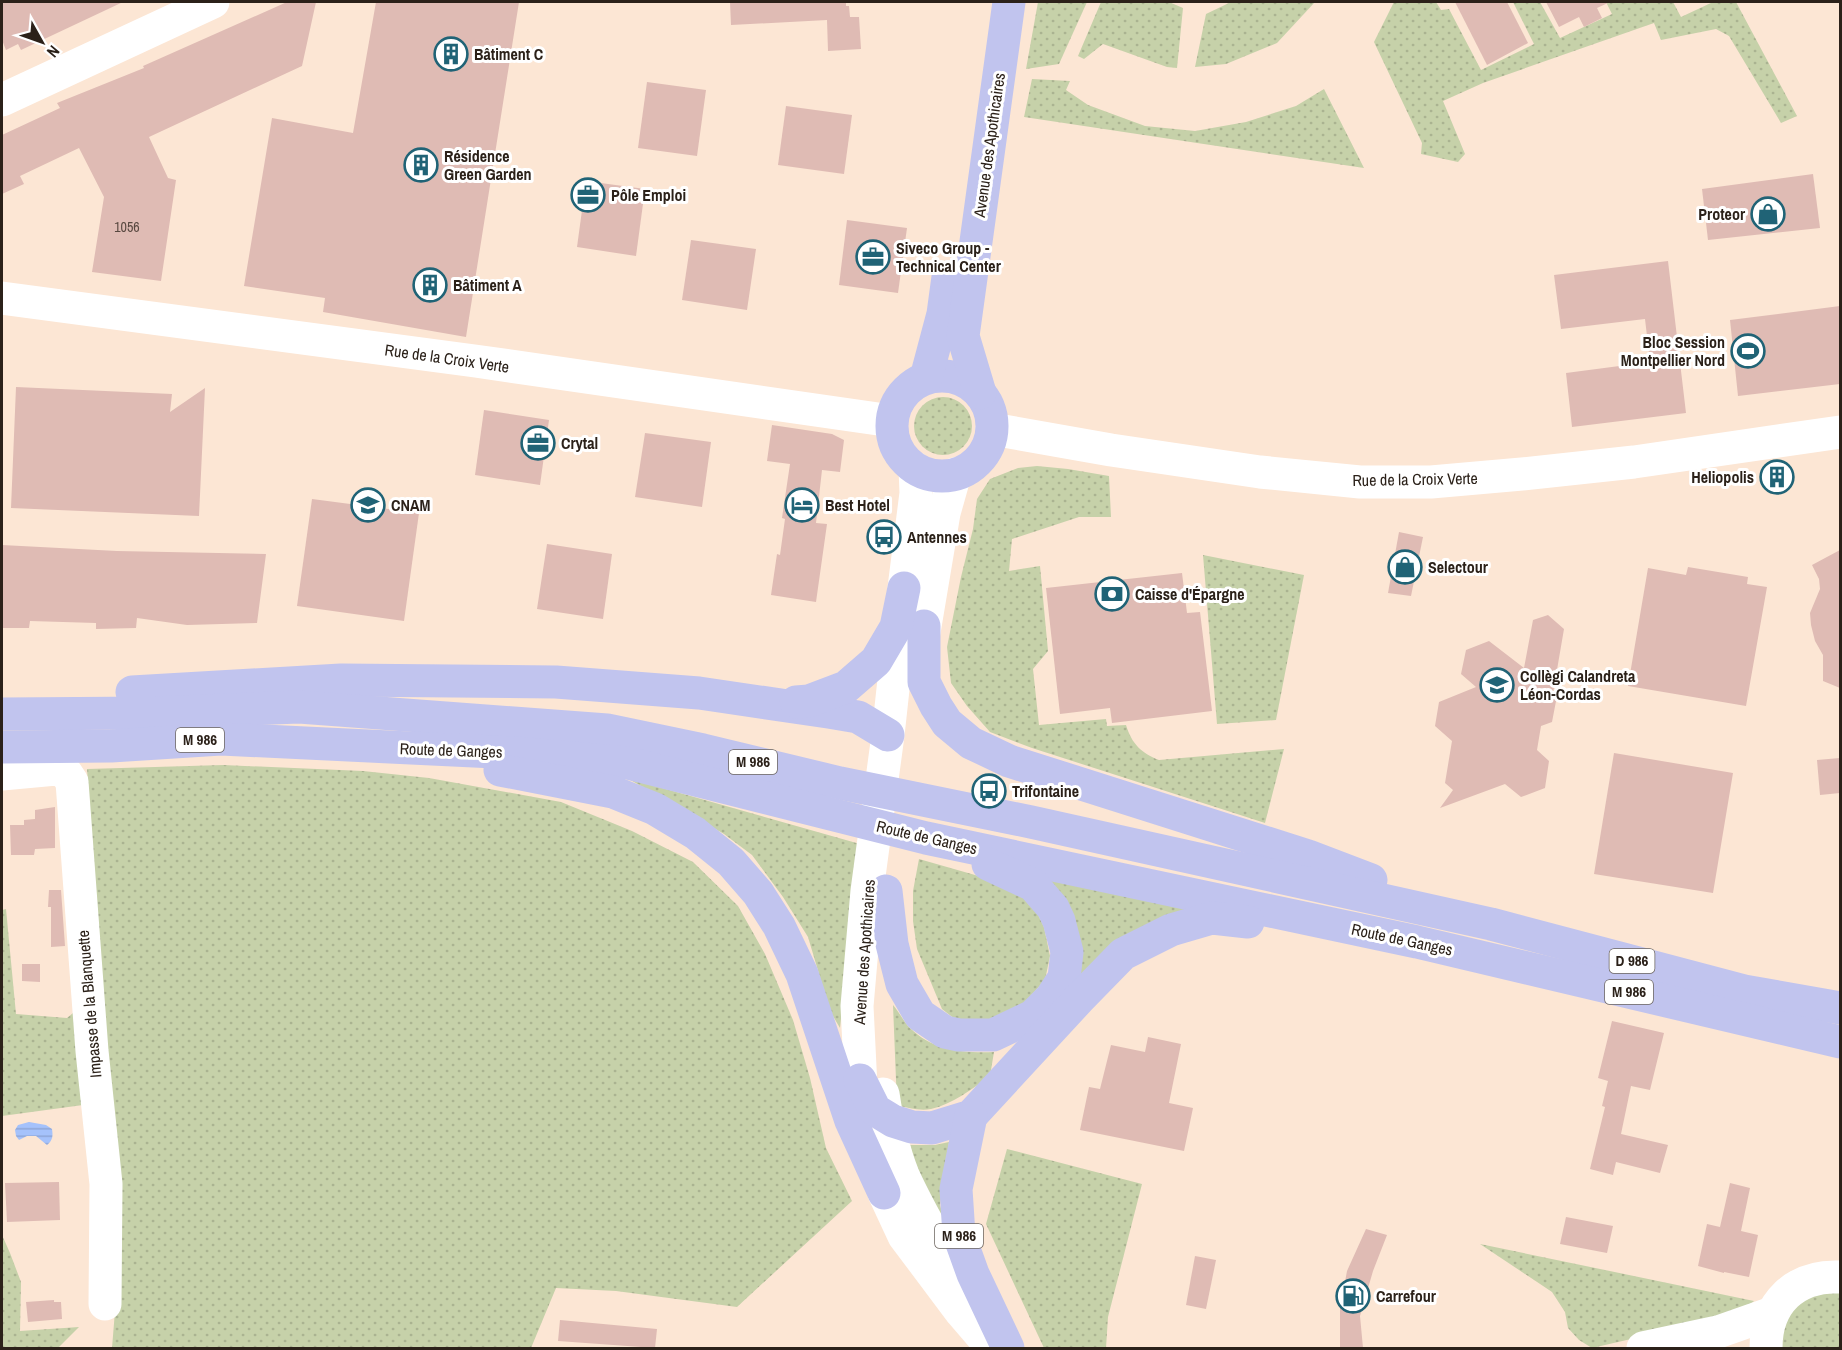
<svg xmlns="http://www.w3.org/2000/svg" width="1842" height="1350" font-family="'Archivo Narrow',sans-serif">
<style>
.grass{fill:url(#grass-dots)}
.water{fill:url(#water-rules)}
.building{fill:#dfbbb4}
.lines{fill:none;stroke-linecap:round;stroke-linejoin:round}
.minor{stroke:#fff;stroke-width:33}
.major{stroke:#c1c4ee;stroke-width:33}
.labels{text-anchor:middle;stroke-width:6;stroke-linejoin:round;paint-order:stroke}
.number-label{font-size:14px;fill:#584840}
.shield{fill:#fff;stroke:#6b645e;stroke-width:1.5}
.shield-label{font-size:15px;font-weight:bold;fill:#2b2119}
.poi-label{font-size:16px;font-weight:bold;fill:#2b2119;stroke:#fff;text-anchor:start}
.street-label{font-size:16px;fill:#2b2119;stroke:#fff}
</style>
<defs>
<pattern id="grass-dots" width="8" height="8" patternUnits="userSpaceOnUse" patternTransform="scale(1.5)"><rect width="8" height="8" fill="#c6d1a9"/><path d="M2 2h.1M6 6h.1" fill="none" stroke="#aab391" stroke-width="1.8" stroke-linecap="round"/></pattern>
<pattern id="water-rules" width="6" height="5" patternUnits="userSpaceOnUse" patternTransform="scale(1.5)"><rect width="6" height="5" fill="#a5c2fb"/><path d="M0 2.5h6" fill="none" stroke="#8ea6d7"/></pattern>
</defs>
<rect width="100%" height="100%" fill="#fce6d4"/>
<!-- grass -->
<g class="grass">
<polygon points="1038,2 1087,2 1059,64 1026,69"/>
<polygon points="1101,2 1169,2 1183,8 1177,68 1167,67 1103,44 1084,59 1078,56"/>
<polygon points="1231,2 1315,2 1277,43 1226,64 1195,67 1206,14"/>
<polygon points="1394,2 1436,2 1441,10 1449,9 1481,70 1534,44 1513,2 1540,2 1560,38 1612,14 1606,2 1673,2 1681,17 1713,2 1736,2 1797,116 1781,123 1729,36 1716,29 1661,40 1654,23 1483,83 1443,101 1465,154 1458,162 1421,154 1422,143 1374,42"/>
<polygon points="1032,79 1070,81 1066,90 1088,105 1145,126 1195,131 1246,122 1296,106 1324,89 1364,168 1024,117"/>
<circle cx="943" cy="426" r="29"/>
<path d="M1037,466l31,3 41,7 2,41h-32l-67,22 -3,32 31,-5 8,85 -15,18 6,56 67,-6 1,7 19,-1c6,19 15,28 33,35l125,-11 -19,74 -233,-75 -42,-16 -23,-26 -16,-23 -4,-36 14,-70 12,-48 4,-30 13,-20 28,-11z"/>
<polygon points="1203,555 1304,575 1276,720 1217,724"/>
<polygon points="223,765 363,771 429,778 561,802 632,831 693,862 738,906 765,954 793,1020 810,1078 826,1148 852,1201 737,1307 616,1291 556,1288 531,1348 112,1348 119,1262 117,1182 87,769"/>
<polygon points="627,778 860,844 840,1028 830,1011 808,937 783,897 752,855 724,834"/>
<polygon points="919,859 1003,883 1030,898 1044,927 1050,956 1045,980 1018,1010 998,1018 976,1021 956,1020 942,1009 917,949 913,921 913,891"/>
<polygon points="1038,873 1187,909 1072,991"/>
<polygon points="6,909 16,1014 67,1018 79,1008 83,1105 2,1116 2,910"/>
<path d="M893,1005c6,7 11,17 17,23 23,23 53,25 84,24l-4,24c-18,13 -37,28 -59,33 -11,2 -23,-1 -34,-4z"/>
<polygon points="949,1142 940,1205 949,1239 923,1194 910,1145 935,1145"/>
<polygon points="1007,1149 1142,1184 1108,1317 1106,1348 1044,1348 986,1224"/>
<polygon points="2,1235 10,1253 21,1282 20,1331 79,1327 58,1348 2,1348"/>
<polygon points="1480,1244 1754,1301 1745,1309 1731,1316 1592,1348 1579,1340 1568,1328 1565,1312 1552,1292"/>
<polygon points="1840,1292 1840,1348 1780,1348 1785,1316 1810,1295"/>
</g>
<!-- water -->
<path class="water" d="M29,1122l17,3 6,4c1,7 1,11 -5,16l-11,-9h-9l-8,4 -3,-4 -1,-6 3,-5z"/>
<!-- building -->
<g class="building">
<polygon points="2,2 123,2 21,50 18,44 6,50 2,40"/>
<polygon points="287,2 316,2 302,66 149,137 168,178 176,180 161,281 92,272 104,197 79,148 20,176 24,184 2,194 2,134 2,135 60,108 57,103 144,68 143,66"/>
<polygon points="376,2 519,2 466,337 323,312 325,298 244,286 272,118 353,133"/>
<polygon points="730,2 846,2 846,6 849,6 850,17 859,17 861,49 828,51 827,20 731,25"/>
<polygon points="1455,2 1507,2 1528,43 1487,65"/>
<polygon points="1546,2 1610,2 1597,8 1602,18 1584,27 1579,17 1559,27"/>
<polygon points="647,82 706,90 697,156 638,148"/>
<polygon points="786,106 852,115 844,174 778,165"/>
<polygon points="1813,174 1820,228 1708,240 1702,189"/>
<polygon points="586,181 645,189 636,256 577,247"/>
<polygon points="847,220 907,228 898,293 839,285"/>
<polygon points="691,240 756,249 747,310 682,300"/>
<polygon points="1668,261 1686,413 1572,427 1566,373 1650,362 1645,319 1561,329 1554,275"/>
<polygon points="1840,306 1840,384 1738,396 1730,320"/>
<polygon points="16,387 172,394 170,412 205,388 199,516 11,508"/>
<polygon points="484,410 549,420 540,485 475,475"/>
<polygon points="772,425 832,434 844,440 840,472 822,470 816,523 827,524 816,602 771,595 777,554 780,555 785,519 782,518 790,464 767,461"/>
<polygon points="645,433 711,442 702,507 635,497"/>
<polygon points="312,499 419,513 404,621 297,606"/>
<polygon points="1399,532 1423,537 1411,596 1388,593"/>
<polygon points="547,544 612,554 603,619 537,609"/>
<polygon points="2,545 117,551 266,554 257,623 187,625 137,618 136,628 96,629 96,623 30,621 29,628 2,628"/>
<polygon points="1840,550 1840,688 1823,681 1823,655 1815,641 1811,625 1810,613 1820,589 1819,579 1812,565"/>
<polygon points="1688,567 1748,577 1747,584 1767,587 1746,706 1628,686 1648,568 1686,575"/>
<polygon points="1182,573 1187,613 1200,612 1212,711 1112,723 1110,708 1060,714 1046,588"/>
<polygon points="1548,615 1564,629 1553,693 1557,696 1552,722 1541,726 1537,750 1549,761 1545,788 1521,797 1505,784 1440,808 1453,790 1445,783 1452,741 1435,726 1439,702 1476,687 1461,674 1466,650 1489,641 1524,668 1533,620"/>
<polygon points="1614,753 1733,773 1713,893 1594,874"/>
<polygon points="1840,758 1840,793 1820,795 1817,760"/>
<polygon points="55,807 55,848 35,849 34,855 11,855 10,825 24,825 24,820 35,819 35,810"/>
<polygon points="49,890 61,890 65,946 51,947 51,907 48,907"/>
<polygon points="22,964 40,964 40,982 22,981"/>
<polygon points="1612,1021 1664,1033 1650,1090 1631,1086 1621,1134 1668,1145 1660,1173 1616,1162 1613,1175 1590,1169 1605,1107 1602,1106 1608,1081 1598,1078"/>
<polygon points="1148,1037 1181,1044 1169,1103 1193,1108 1184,1151 1080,1130 1089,1087 1100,1089 1111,1045 1145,1052"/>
<polygon points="59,1182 60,1220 7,1222 5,1183"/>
<polygon points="1730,1183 1750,1188 1741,1231 1758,1235 1749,1277 1724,1272 1724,1273 1698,1266 1707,1224 1720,1227"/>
<polygon points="1566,1217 1613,1226 1607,1253 1560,1244"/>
<polygon points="1366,1229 1387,1235 1373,1271 1360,1316 1363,1348 1340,1348 1340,1309 1347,1271"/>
<polygon points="1195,1256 1216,1260 1206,1309 1186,1305"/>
<polygon points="54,1300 54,1302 61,1302 62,1319 28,1322 26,1302"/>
<polygon points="560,1320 657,1329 655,1348 558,1341"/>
</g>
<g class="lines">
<!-- minor -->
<g class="minor">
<polyline points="2,100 213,2"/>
<polyline points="2,298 475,361 892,421"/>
<polyline points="992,429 1111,450 1260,472 1360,482 1431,482 1522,474 1634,462 1840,432"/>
<polyline points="920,656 944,513 955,474"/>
<polyline points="2,774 56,769 66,773 72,782 92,1051 106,1184 105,1304"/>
<path d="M883,1094c4,27 10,56 20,81 17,38 39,74 60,111"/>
<polyline points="862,1108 857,1006 867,891 888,735 904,588 916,493 915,468"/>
<polyline points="876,1166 884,1193 904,1236 961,1312 992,1348"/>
<polyline points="1643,1348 1718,1332 1772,1313"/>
<path d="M1766,1348c0,-45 29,-73 74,-71"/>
</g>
<!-- major -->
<g class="major">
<circle cx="942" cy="426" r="50"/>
<polyline points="926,378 943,314 948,277"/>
<polyline points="980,393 963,336 1009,2"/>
<polyline points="924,626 924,682 936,706 947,723 971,743 1009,761 1308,856 1371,880"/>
<polyline points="132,692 341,680 556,682 699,693 828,712 858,717 888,735"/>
<polyline points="796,702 809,701 846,687 876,661 896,627 904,588"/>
<polyline points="2,714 153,713 299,707 607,730 703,750 840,783 1031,822 1491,924 1744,991 1840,1008"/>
<polyline points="2,747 111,746 221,739 516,753 628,763 926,838 1417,942 1840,1042"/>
<polyline points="500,770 613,792 655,809 695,833 731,862 758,893 779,926 802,974 851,1121 884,1193"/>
<polyline points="886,891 892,944 902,984 920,1015 945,1032 959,1035 993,1035 1033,1016 1051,998 1064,978 1067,952 1059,921 1053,908 1033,885 988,864"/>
<polyline points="860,1080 875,1110 893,1121 912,1127 932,1128 971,1116 1079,999 1123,954 1171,930 1212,918 1248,922"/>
<polyline points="971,1116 956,1189 959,1235 973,1274 1008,1348"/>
</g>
</g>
<!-- icons -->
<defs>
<symbol id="building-ring" viewBox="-11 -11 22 22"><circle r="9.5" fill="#fff" stroke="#206376" stroke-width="1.5"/><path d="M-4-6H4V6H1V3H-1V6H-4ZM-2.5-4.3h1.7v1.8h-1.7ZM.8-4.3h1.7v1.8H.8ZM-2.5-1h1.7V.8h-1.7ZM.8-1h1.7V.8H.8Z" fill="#206376"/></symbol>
<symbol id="office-ring" viewBox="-11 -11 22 22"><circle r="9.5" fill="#fff" stroke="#206376" stroke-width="1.5"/><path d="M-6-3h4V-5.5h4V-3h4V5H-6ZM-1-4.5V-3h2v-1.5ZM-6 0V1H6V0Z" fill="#206376"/></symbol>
<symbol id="shop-ring" viewBox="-11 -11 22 22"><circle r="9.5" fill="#fff" stroke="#206376" stroke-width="1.5"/><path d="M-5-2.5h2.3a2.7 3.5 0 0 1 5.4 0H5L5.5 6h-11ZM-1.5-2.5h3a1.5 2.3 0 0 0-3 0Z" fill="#206376"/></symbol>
<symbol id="stadium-ring" viewBox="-11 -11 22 22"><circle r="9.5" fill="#fff" stroke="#206376" stroke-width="1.5"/><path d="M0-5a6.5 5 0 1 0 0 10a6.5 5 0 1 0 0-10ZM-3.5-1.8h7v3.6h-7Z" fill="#206376"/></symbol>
<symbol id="university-ring" viewBox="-11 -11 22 22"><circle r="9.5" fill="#fff" stroke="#206376" stroke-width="1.5"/><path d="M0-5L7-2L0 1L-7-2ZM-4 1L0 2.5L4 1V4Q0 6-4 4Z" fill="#206376"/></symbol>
<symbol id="hotel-ring" viewBox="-11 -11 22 22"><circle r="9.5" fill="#fff" stroke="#206376" stroke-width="1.5"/><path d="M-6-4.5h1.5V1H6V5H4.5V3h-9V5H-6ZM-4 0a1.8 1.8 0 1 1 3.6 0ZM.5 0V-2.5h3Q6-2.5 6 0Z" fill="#206376"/></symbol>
<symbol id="bus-ring" viewBox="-11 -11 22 22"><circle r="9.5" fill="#fff" stroke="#206376" stroke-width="1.5"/><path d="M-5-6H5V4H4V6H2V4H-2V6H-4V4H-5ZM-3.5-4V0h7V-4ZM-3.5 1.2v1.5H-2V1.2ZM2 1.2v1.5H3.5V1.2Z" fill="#206376"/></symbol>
<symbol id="bank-ring" viewBox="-11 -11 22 22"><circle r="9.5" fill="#fff" stroke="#206376" stroke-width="1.5"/><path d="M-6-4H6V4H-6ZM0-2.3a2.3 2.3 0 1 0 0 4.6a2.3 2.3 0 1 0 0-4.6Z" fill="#206376"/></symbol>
<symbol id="school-ring" viewBox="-11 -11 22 22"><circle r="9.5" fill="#fff" stroke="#206376" stroke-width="1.5"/><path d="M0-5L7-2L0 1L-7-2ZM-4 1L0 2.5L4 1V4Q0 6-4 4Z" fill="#206376"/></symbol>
<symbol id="fuel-ring" viewBox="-11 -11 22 22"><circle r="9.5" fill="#fff" stroke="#206376" stroke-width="1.5"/><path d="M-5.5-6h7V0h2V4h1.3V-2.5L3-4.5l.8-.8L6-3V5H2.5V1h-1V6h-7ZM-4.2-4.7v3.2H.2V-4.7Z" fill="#206376"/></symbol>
</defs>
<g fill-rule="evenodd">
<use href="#building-ring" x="432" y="35" width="38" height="38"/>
<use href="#building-ring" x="402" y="146" width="38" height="38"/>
<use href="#office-ring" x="569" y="176" width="38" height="38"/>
<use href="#shop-ring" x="1749" y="195" width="38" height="38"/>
<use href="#office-ring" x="854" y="238" width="38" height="38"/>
<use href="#building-ring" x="411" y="266" width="38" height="38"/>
<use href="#stadium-ring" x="1729" y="332" width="38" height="38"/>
<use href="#office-ring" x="519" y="424" width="38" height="38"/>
<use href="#building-ring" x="1758" y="458" width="38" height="38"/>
<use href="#university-ring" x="349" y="486" width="38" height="38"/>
<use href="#hotel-ring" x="783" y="486" width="38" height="38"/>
<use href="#bus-ring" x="865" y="518" width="38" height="38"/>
<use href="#shop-ring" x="1386" y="548" width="38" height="38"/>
<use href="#bank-ring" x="1093" y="575" width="38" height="38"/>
<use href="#school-ring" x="1478" y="666" width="38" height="38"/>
<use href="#bus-ring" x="970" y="772" width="38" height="38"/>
<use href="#fuel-ring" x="1334" y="1277" width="38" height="38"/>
</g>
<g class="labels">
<!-- number labels -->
<g class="number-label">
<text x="127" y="232">1056</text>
</g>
<!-- shield labels -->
<g class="shield">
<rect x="176" y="728" width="48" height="24" rx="4.5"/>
<rect x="729" y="750" width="48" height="24" rx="4.5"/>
<rect x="1609.5" y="949" width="45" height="24" rx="4.5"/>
<rect x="1605" y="980" width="48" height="24" rx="4.5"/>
<rect x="935" y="1224" width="48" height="24" rx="4.5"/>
</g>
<g class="shield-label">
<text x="200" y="745">M 986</text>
<text x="753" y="767">M 986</text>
<text x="1632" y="966">D 986</text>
<text x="1629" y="997">M 986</text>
<text x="959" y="1241">M 986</text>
</g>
<!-- poi labels -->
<g class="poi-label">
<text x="474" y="60">Bâtiment C</text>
<text x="444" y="162">Résidence<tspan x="444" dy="18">Green Garden</tspan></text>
<text x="611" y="201">Pôle Emploi</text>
<text x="1745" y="220" text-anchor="end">Proteor</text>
<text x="896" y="254">Siveco Group -<tspan x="896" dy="18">Technical Center</tspan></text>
<text x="453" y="291">Bâtiment A</text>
<text x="1725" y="348" text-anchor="end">Bloc Session<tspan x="1725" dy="18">Montpellier Nord</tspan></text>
<text x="561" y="449">Crytal</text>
<text x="1754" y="483" text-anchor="end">Heliopolis</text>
<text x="391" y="511">CNAM</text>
<text x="825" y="511">Best Hotel</text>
<text x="907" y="543">Antennes</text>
<text x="1428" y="573">Selectour</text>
<text x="1135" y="600">Caisse d'Épargne</text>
<text x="1520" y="682">Collègi Calandreta<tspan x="1520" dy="18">Léon-Cordas</tspan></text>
<text x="1012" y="797">Trifontaine</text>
<text x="1376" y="1302">Carrefour</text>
</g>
<!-- street labels -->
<g class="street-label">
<text transform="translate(989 145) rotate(-82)" y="6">Avenue des Apothicaires</text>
<text transform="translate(447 358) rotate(8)" y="6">Rue de la Croix Verte</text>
<text transform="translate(1415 479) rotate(-1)" y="6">Rue de la Croix Verte</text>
<text transform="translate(451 750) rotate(2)" y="6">Route de Ganges</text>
<text transform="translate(927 837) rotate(13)" y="6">Route de Ganges</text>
<text transform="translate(1402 939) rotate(12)" y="6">Route de Ganges</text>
<text transform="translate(864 952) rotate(-86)" y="6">Avenue des Apothicaires</text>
<text transform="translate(89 1004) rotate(-95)" y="6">Impasse de la Blanquette</text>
</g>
</g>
<!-- border -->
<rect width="1842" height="1350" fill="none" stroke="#2b2119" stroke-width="6"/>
<!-- north arrow -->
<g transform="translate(42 42) rotate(130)" stroke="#ffffff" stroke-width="4.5" paint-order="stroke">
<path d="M0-4.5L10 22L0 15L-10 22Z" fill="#2b2119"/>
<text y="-9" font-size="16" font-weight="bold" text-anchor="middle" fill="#2b2119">N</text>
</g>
</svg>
